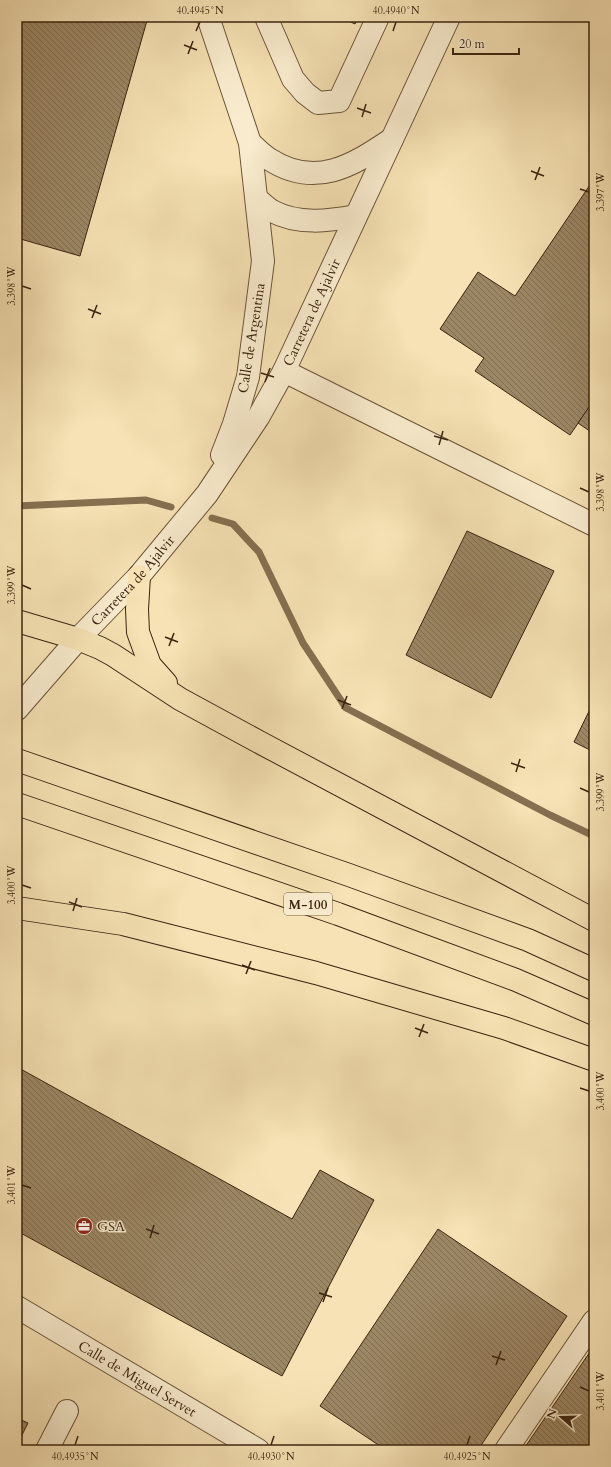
<svg xmlns="http://www.w3.org/2000/svg" width="611" height="1467" font-family="Cardo,serif">
<style>
.lines{fill:none;stroke-linecap:round;stroke-linejoin:round}
.stream{stroke:#856f50;stroke-width:7}
.building{fill:url(#building-back-hatch);stroke:#3b240f}
.minor-casing{stroke:#6a5438;stroke-width:24}
.highway-casing{stroke:#3b240f;stroke-width:24}
.minor{stroke:#f9ecce;stroke-width:22}
.highway{stroke:#f6e2b4;stroke-width:22}
.ticks{fill:none;stroke:#3b240f;stroke-width:1.5}
.labels{text-anchor:middle;stroke-width:3;stroke-linejoin:round;paint-order:stroke}
.shield{fill:#f9ecce;stroke:#746048;stroke-width:1}
.shield-label{font-size:13px;font-weight:bold;fill:#3b240f}
.street-label{font-size:14px;fill:#3b240f;stroke:#f9ecce}
.poi-label{font-size:14px;fill:#3b240f;stroke:#f9ecce;text-anchor:start}
.neatline{fill:none;stroke:#3b240f;stroke-width:1.5}
.ticks-label{font-size:10px;text-anchor:middle;fill:#3b240f}
</style>
<defs>
<pattern id="building-back-hatch" width="6" height="6" patternUnits="userSpaceOnUse"><rect width="6" height="6" fill="#9c8765"/><path d="M-1 5l2 2M0 0l6 6M5-1l2 2" fill="none" stroke="#806e52"/></pattern>
</defs>
<rect width="100%" height="100%" fill="#f6e2b4"/>
<filter id="stains"><feTurbulence type="fractalNoise" baseFrequency=".005" numOctaves="4"/><feColorMatrix values="0 0 0 0 .2 0 0 0 0 .09 0 0 0 0 .02 0 0 0 .5 -.17"/></filter>
<radialGradient id="worn" r=".72"><stop offset=".6" stop-color="#630" stop-opacity="0"/><stop offset="1" stop-color="#630" stop-opacity=".3"/></radialGradient>
<g class="lines">
<!-- stream -->
<g class="stream">
<polyline points="17,506 146,500 171,507"/>
<polyline points="212,518 233,524 259,552 303,643 346,708 550,815 594,836"/>
</g>
</g>
<!-- building -->
<g class="building">
<polygon points="17,17 148,17 80,256 17,238"/>
<polygon points="340,17 358,17 355,24"/>
<polygon points="594,179 594,400 570,435 475,371 484,358 440,329 478,272 515,296"/>
<polygon points="594,400 594,434 578,423"/>
<polygon points="467,531 554,571 491,698 406,655"/>
<polygon points="594,701 594,752 574,742"/>
<polygon points="17,1067 292,1219 320,1170 374,1200 282,1376 17,1231"/>
<polygon points="438,1229 567,1316 478,1450 386,1450 320,1406"/>
<polygon points="594,1346 594,1450 523,1450"/>
<polygon points="17,1418 28,1423 17,1445"/>
</g>
<g class="lines">
<defs>
<g id="minor">
<polyline points="208,17 250,143 263,261 248,377 234,424 222,455"/>
<polyline points="266,17 293,79 305,93 318,103 339,101 378,17"/>
<path d="M250,143c6,5 12,12 19,16 46,30 83,7 123,-20"/>
<path d="M257,199c5,4 10,9 15,12 26,14 57,10 84,5"/>
<polyline points="284,371 594,525"/>
<path id="s1" d="M17,709l61,-70 61,-63 68,-82 52,-78 25,-45 165,-354"/>
<path id="s2" d="M17,1307l241,143"/>
<polyline points="47,1450 67,1411"/>
<polyline points="506,1450 594,1321"/>
</g>
<g id="highway">
<polyline points="139,576 137,609 138,632 150,665 166,683"/>
<polyline points="17,621 78,639 100,648 113,655 180,699 259,742 594,920"/>
<polyline points="17,760 349,875 528,940 594,970"/>
<polyline points="17,804 338,914 516,980 594,1014"/>
<polyline points="17,908 123,924 316,973 504,1028 594,1060"/>
</g>
</defs>
<!-- minor casing -->
<use href="#minor" class="minor-casing"/>
<!-- highway casing -->
<use href="#highway" class="highway-casing"/>
<!-- minor -->
<use href="#minor" class="minor"/>
<!-- highway -->
<use href="#highway" class="highway"/>
</g>
<!-- ticks -->
<path class="ticks" d="M196,31l4,-9M393,31l3,-9M184,45l13,5M188,54l5,-13M357,108l14,5M362,117l4,-13M531,171l13,5M535,180l5,-13M580,189l9,3M22,286l9,3M88,309l13,5M92,318l5,-13M261,373l13,4M265,382l5,-14M434,436l14,4M439,445l4,-14M580,488l9,4M22,585l9,4M165,637l13,5M169,646l5,-13M338,700l13,5M342,709l5,-13M511,763l14,5M516,772l4,-13M580,788l9,4M22,885l9,3M69,902l13,5M73,911l4,-13M242,965l13,5M246,974l5,-13M415,1028l13,5M419,1037l5,-13M580,1088l9,3M22,1185l9,3M146,1229l13,5M150,1238l4,-13M319,1293l13,4M323,1302l5,-14M492,1356l13,4M496,1365l5,-14M580,1387l9,4M75,1445l3,-9M271,1445l3,-9M467,1445l3,-9"/>
<!-- icons -->
<defs>
<symbol id="office-disc" viewBox="-11 -11 22 22"><circle r="9.5" fill="#8f2418" stroke="#f9ecce"/><path d="M-6-3h4V-5.5h4V-3h4V5H-6ZM-1-4.5V-3h2v-1.5ZM-6 0V1H6V0Z" fill="#fff"/></symbol>
</defs>
<g fill-rule="evenodd">
<use href="#office-disc" x="74" y="1216" width="20" height="20"/>
</g>
<g class="labels">
<!-- shield labels -->
<rect class="shield" x="284" y="893" width="48" height="22" rx="3"/>
<g class="shield-label">
<text x="308" y="909">M-100</text>
</g>
<!-- street labels -->
<g class="street-label">
<text dy="5" stroke="none"><textPath href="#s1" startOffset="497">Carretera de Ajalvir</textPath></text>
<text transform="translate(251 338) rotate(-81)" y="5">Calle de Argentina</text>
<text dy="5" stroke="none"><textPath href="#s1" startOffset="173">Carretera de Ajalvir</textPath></text>
<text dy="5" stroke="none"><textPath href="#s2" startOffset="140">Calle de Miguel Servet</textPath></text>
</g>
<!-- poi labels -->
<g class="poi-label">
<text x="97" y="1231">GSA</text>
</g>
</g>
<!-- margin -->
<rect width="611" height="1467" fill="none" stroke="#f6e2b4" stroke-width="44"/>
<!-- north arrow -->
<g transform="translate(561 1417) rotate(290)" stroke="#f9ecce" stroke-width="3" paint-order="stroke">
<path d="M0-3L7 15L0 10L-7 15Z" fill="#3b240f"/>
<text y="-6" font-size="11" font-weight="bold" text-anchor="middle" fill="#3b240f">N</text>
</g>
<!-- scale -->
<path d="M453 48v6h66v-6" fill="none" stroke="#3b240f" stroke-width="2"/>
<text x="459" y="48" font-size="12" fill="#3b240f" stroke="#f9ecce" stroke-width="3" paint-order="stroke">20 m</text>
<rect x="22" y="22" width="567" height="1423" class="neatline"/>
<g class="ticks-label">
<text x="200" y="14">40.4945°N</text>
<text x="396" y="14">40.4940°N</text>
<text transform="translate(600 192) rotate(-90)" y="4">3.397°W</text>
<text transform="translate(11 286) rotate(-90)" y="4">3.398°W</text>
<text transform="translate(600 492) rotate(-90)" y="4">3.398°W</text>
<text transform="translate(11 585) rotate(-90)" y="4">3.399°W</text>
<text transform="translate(600 792) rotate(-90)" y="4">3.399°W</text>
<text transform="translate(11 885) rotate(-90)" y="4">3.400°W</text>
<text transform="translate(600 1091) rotate(-90)" y="4">3.400°W</text>
<text transform="translate(11 1185) rotate(-90)" y="4">3.401°W</text>
<text transform="translate(600 1391) rotate(-90)" y="4">3.401°W</text>
<text x="75" y="1460">40.4935°N</text>
<text x="271" y="1460">40.4930°N</text>
<text x="467" y="1460">40.4925°N</text>
</g>
<rect width="100%" height="100%" filter="url(#stains)"/>
<rect width="100%" height="100%" fill="url(#worn)"/>
</svg>
